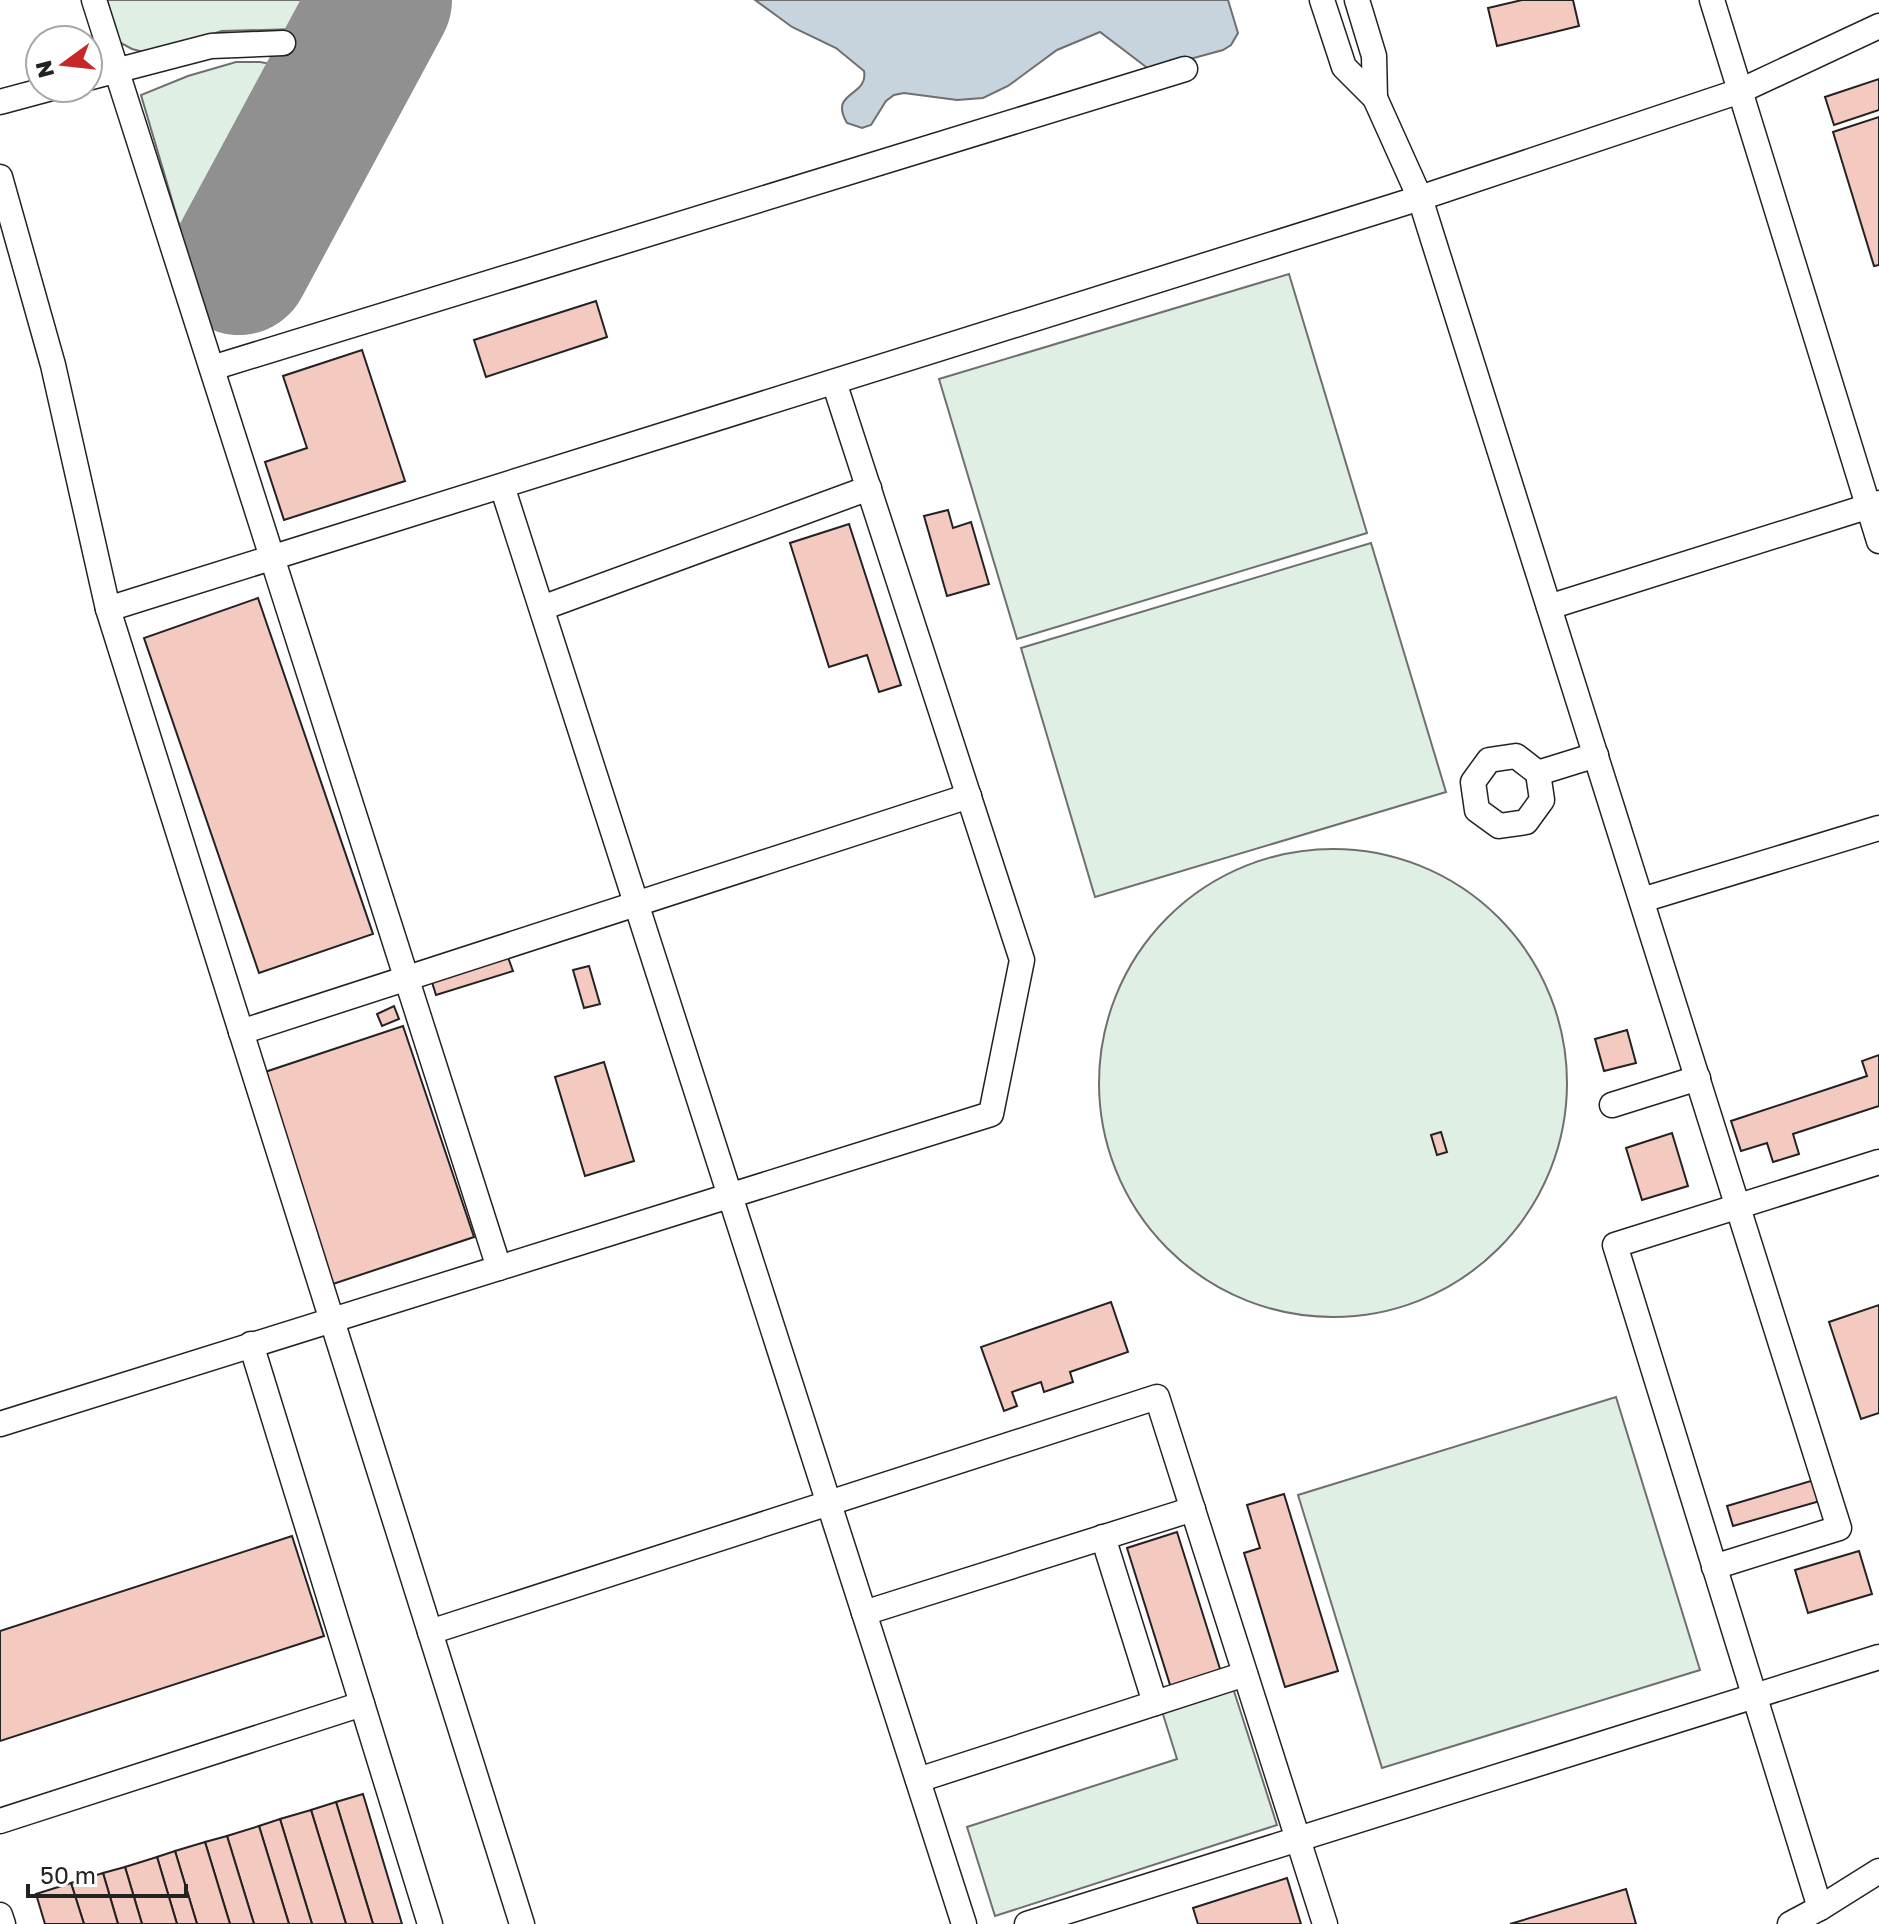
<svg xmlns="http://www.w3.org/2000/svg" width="1879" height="1924" font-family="'Golos Text',sans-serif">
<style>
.green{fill:#e0efe3;stroke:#6f6f6f;stroke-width:2}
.water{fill:#c7d3dd;stroke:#6f6f6f;stroke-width:2}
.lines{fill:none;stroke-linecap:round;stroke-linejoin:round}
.runway{stroke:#909090;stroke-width:142}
.building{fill:#f3c9c0;stroke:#222;stroke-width:2}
.minor-casing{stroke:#222;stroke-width:27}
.minor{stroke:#fff;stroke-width:24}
</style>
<rect width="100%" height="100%" fill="#fff"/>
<!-- green -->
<g class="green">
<polygon points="107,0 314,0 298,29 222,31 147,53 132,49 119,42"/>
<polygon points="236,62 260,62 287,67 185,244 141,95 188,76"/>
<polygon points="1289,274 1367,533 1017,639 939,379"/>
<polygon points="1371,543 1446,792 1095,897 1021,648"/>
<circle cx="1333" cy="1083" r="234"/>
<polygon points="1616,1397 1700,1670 1382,1768 1298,1495"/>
<polygon points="1232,1685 1277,1825 995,1916 967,1827 1177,1759 1161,1708"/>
</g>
<!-- water -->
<path class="water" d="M755,0h473l10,33 -7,12 -8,5 -73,20 -50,-38 -43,18 -49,36 -25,12 -26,2 -53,-7 -10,2 -8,6 -15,24 -9,3 -15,-5c-19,-32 22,-26 17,-52l-28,-23 -44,-21z"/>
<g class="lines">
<!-- runway -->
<polyline class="runway" points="239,264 381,0"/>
</g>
<!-- building -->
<g class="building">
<polygon points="1522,0 1573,0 1579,26 1497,46 1488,8"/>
<polygon points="1879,79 1879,110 1834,125 1825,97"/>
<polygon points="1879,117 1879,265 1874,266 1833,132"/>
<polygon points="596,301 607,337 486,377 474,340"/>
<polygon points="362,350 405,481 284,520 265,462 307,448 283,376"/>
<polygon points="948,510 953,528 971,522 989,584 947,596 924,516"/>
<polygon points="849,524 901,685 879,692 867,655 829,667 790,543"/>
<polygon points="258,598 373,934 259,973 144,638"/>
<polygon points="506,952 513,971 436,995 430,976"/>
<polygon points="589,966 600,1004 584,1008 573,970"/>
<polygon points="394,1006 399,1019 382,1026 377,1014"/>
<polygon points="403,1026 474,1237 330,1285 259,1074"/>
<polygon points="1627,1030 1636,1063 1604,1071 1595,1039"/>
<polygon points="1879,1055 1879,1106 1793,1134 1799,1154 1773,1162 1767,1143 1741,1151 1731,1121 1867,1076 1862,1061"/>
<polygon points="604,1062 634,1161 585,1176 555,1077"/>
<polygon points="1441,1132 1447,1152 1437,1155 1431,1135"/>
<polygon points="1672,1133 1688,1186 1642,1200 1626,1148"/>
<polygon points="1111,1302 1128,1352 1070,1372 1073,1382 1044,1392 1041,1382 1012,1392 1017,1406 1004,1411 981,1347"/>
<polygon points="1879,1305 1879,1413 1861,1419 1829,1322"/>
<polygon points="1821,1478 1827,1499 1733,1526 1727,1506"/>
<polygon points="1284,1494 1338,1671 1285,1687 1244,1553 1260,1548 1247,1505"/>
<polygon points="1177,1532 1221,1672 1171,1688 1127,1548"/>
<polygon points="292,1536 324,1636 0,1741 0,1631"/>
<polygon points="1859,1551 1872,1594 1808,1613 1795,1570"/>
<polygon points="363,1794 402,1924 373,1924 336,1802"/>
<polygon points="336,1802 373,1924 346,1924 311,1810"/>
<polygon points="311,1810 346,1924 312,1924 280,1819"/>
<polygon points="280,1819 312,1924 289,1924 259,1826"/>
<polygon points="259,1826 289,1924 254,1924 227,1836"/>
<polygon points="227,1836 254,1924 230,1924 205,1842"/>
<polygon points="205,1842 230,1924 197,1924 175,1851"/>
<polygon points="175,1851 197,1924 177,1924 157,1857"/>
<polygon points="157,1857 177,1924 142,1924 125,1867"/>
<polygon points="125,1867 142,1924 118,1924 103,1873"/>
<polygon points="103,1873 118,1924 84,1924 71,1883"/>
<polygon points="1287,1878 1301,1924 1198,1924 1193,1908"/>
<polygon points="71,1883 84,1924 45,1924 36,1894"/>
<polygon points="1626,1889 1636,1924 1510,1924"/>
</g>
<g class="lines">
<defs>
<g id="minor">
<polyline points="94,0 499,1268"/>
<polyline points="1322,0 1344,67 1375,98 1420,198 1839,1528 1714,1567"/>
<polyline points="1357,0 1374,56 1375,98"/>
<polyline points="1712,0 1879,541"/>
<polyline points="88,78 211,46 283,43"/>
<polyline points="0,102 52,88"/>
<polyline points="0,177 53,365 108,609 522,1924"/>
<polyline points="212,368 1185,69"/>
<polyline points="502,486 964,1924"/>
<polyline points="1549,607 1879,503"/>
<polyline points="542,608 869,488"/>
<polyline points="108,609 1420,198 1740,91 1879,26"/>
<polygon points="1516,756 1538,773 1542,800 1526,822 1499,826 1477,810 1473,782 1489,760"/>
<polyline points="1538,773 1596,755"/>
<polyline points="1642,900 1879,828"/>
<polyline points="241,1032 969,796"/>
<polyline points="1612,1105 1698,1078"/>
<polyline points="251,1344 430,1924"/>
<polyline points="0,1424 991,1114 1022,960 834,382"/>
<polyline points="1103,1537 1155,1703"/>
<polyline points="864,1613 1193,1509"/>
<polyline points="430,1632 1157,1397 1325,1924"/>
<polyline points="918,1780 1245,1674"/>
<polyline points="0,1821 362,1704"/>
<polyline points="1820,1908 1615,1245 1879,1162"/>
<polyline points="0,1915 3,1924"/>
<polyline points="1027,1924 1879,1657"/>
<polyline points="1790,1924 1820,1908 1879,1871"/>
</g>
</defs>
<!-- minor casing -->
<use href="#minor" class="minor-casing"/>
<!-- minor -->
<use href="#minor" class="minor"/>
</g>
<!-- north arrow -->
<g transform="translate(64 64) rotate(255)"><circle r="38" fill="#ffffff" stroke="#a7a7a7" stroke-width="2"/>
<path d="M0-6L14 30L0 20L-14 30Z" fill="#c62828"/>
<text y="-12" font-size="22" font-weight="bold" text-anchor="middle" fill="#222222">N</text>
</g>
<!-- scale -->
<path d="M28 1884v12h158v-12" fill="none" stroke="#222222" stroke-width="4"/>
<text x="40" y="1884" font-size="24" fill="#222222" stroke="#ffffff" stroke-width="6" paint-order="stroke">50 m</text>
</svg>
